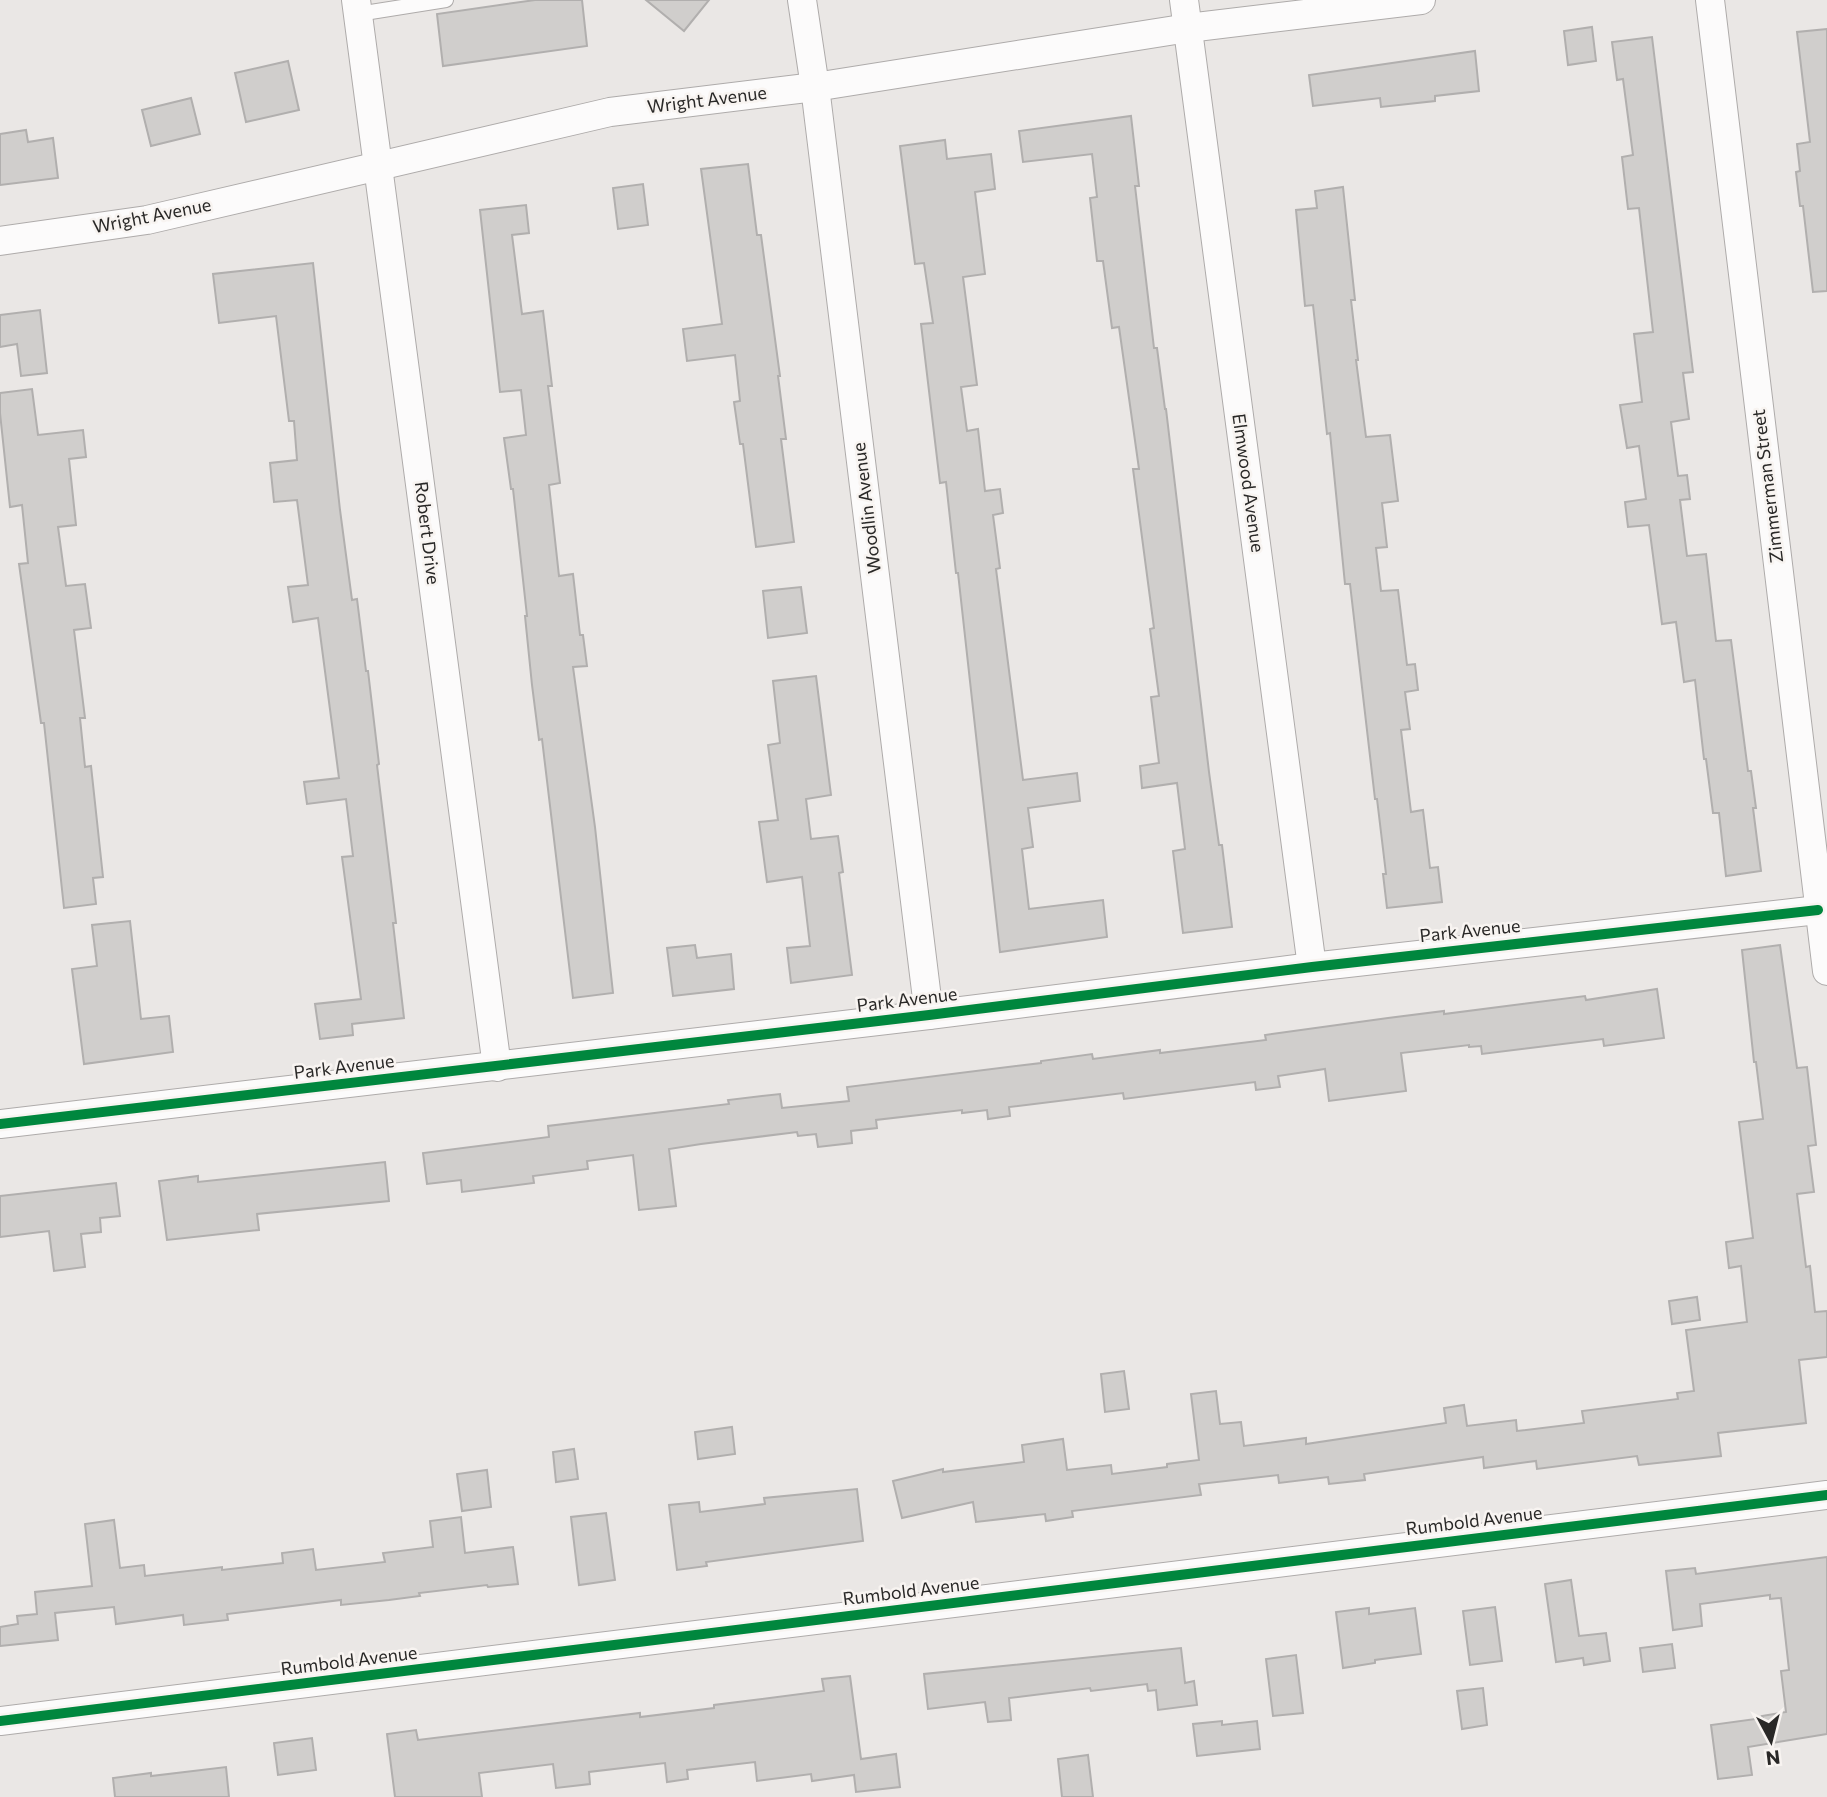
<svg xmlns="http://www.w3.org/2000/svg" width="1827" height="1797" font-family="Commissioner,sans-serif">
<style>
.building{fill:#d0cecc;stroke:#b1afae;stroke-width:2}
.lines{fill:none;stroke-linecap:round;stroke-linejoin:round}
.service-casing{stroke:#aeabaa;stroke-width:16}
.minor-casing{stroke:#aeabaa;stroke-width:30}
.service{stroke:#fcfbfb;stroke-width:14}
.minor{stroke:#fcfbfb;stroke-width:28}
.cycleway-casing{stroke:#f8f4f1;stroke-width:15}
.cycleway{stroke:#00873e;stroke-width:10}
.labels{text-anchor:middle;stroke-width:5;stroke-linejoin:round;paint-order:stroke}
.street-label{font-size:18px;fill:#292827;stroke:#f8f4f1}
</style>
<rect width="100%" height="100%" fill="#eae7e5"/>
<!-- building -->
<g class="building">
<polygon points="535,0 582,0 587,46 443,66 437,14"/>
<polygon points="646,0 709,0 684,31"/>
<polygon points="1592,27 1596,61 1568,65 1564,31"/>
<polygon points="1827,29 1827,291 1813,292 1803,206 1800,206 1796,172 1800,171 1797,144 1810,142 1797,32"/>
<polygon points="1652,37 1693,372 1683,373 1689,419 1671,422 1678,476 1687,475 1690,499 1680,500 1687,556 1706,554 1716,641 1731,640 1748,771 1751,771 1756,808 1753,808 1761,871 1726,876 1719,813 1713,813 1706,759 1704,759 1695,680 1684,682 1676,622 1662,624 1649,525 1628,527 1625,502 1646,499 1639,446 1627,448 1620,405 1642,402 1634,334 1653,332 1639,208 1628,209 1622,157 1633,155 1623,79 1617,80 1612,42"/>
<polygon points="1475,51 1479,91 1435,96 1435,101 1381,107 1380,98 1313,106 1309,75"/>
<polygon points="288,61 299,110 246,122 235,73"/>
<polygon points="191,98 200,134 151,146 142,110"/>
<polygon points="1131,116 1139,186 1135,186 1154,348 1157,348 1165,409 1166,409 1209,772 1219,845 1222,845 1232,927 1183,933 1173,851 1185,849 1177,783 1142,788 1140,766 1159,763 1151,697 1159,696 1150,629 1154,628 1133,469 1139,469 1119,327 1112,328 1103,261 1097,261 1090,198 1097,197 1092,154 1023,162 1019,131"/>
<polygon points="26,130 28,142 53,138 58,178 0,185 0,134"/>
<polygon points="945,140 947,159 991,154 995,189 975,192 985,274 963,277 977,385 961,387 967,431 978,429 985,491 1000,489 1003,513 993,515 1000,568 996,569 1023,780 1077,773 1080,801 1028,808 1033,847 1022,849 1029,909 1103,900 1107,937 1000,952 958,573 956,573 946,482 940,483 921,324 933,323 924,263 915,264 900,146"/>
<polygon points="748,164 757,235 761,235 780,376 778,376 786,439 781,439 794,542 756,547 743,444 740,444 734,402 740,401 735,355 687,361 683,329 722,324 701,169"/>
<polygon points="643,184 648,225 618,229 613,188"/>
<polygon points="1343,187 1355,300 1351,300 1358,360 1356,360 1366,437 1390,435 1398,501 1382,503 1387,547 1376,548 1381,591 1398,590 1407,665 1415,664 1418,690 1405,692 1410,729 1401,730 1411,812 1423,810 1430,868 1438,867 1442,902 1387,908 1383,874 1386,874 1377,799 1375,799 1350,584 1345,584 1330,433 1327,434 1313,305 1305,306 1296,210 1317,208 1315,191"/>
<polygon points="526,205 529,233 512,235 522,314 543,311 552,386 548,386 560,483 549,485 559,576 573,574 580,635 583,635 587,666 573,667 595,827 613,993 573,998 542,739 539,740 532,685 525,616 527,616 513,489 511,489 504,438 526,435 521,390 500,392 480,210"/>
<polygon points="313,263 340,510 352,600 357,599 366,671 368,671 379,764 377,765 396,923 393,923 404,1018 352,1024 353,1035 320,1039 315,1004 361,999 342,857 353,856 346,799 307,804 304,782 339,778 318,618 293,622 288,587 308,585 297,500 274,502 270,463 297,460 294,421 289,421 276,316 219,323 213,274"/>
<polygon points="40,310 47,373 21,376 17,344 0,347 0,315"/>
<polygon points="32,389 38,435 83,430 86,457 69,459 76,525 58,527 66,586 85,584 91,628 74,630 85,718 80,718 85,767 91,766 103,877 93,878 96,904 64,908 44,723 41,723 19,564 28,563 22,505 10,507 0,413 0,393"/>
<polygon points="801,587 807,633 768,638 763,591"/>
<polygon points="816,676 831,795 806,799 811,839 838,836 843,872 839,873 852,975 791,983 787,948 810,946 802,877 767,882 759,822 778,820 768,745 780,743 773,681"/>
<polygon points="130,921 141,1019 169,1016 173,1052 84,1064 72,969 97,966 92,925"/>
<polygon points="695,945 697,958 731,954 734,989 673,996 667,948"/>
<polygon points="1780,945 1797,1068 1807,1067 1816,1145 1808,1146 1814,1192 1797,1194 1806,1267 1810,1266 1815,1312 1827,1311 1827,1357 1799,1360 1806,1423 1718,1433 1721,1456 1685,1460 1639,1465 1637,1456 1537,1469 1536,1461 1484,1468 1483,1457 1364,1474 1365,1480 1329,1484 1328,1477 1279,1483 1278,1475 1199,1484 1201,1495 1072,1511 1073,1517 1046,1521 1045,1514 976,1522 973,1502 902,1518 893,1481 943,1469 943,1472 1024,1462 1022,1445 1063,1439 1067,1470 1111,1465 1112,1474 1167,1467 1167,1464 1199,1460 1191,1394 1216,1391 1220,1424 1241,1422 1244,1446 1306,1438 1306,1444 1446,1423 1444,1408 1464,1405 1467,1426 1516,1420 1517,1431 1584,1423 1582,1411 1678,1399 1677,1393 1694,1391 1686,1330 1747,1322 1741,1266 1729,1268 1726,1242 1753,1238 1739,1122 1763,1119 1756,1062 1754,1062 1742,950"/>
<polygon points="1657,989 1664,1038 1604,1046 1603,1039 1482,1054 1481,1046 1469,1047 1469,1045 1401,1053 1406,1091 1329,1101 1325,1069 1278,1076 1280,1087 1256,1090 1255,1082 1124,1099 1123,1093 1009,1107 1010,1116 988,1119 987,1110 962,1113 962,1110 876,1120 877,1128 851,1131 852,1143 818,1147 816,1134 798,1136 797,1132 701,1144 669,1149 676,1206 639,1210 633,1155 587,1161 588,1169 533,1176 534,1183 462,1192 461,1180 427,1184 423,1153 549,1137 548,1126 729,1104 728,1100 780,1094 782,1108 849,1101 847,1087 1041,1063 1041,1061 1092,1054 1093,1059 1160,1050 1160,1053 1266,1040 1265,1035 1388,1018 1444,1011 1444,1014 1585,996 1586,1000"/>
<polygon points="385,1162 389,1201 257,1214 259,1230 167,1240 159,1181 198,1176 198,1182"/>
<polygon points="116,1183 120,1216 100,1218 101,1232 81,1234 85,1267 54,1271 49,1231 0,1237 0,1196"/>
<polygon points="1697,1297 1700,1320 1672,1324 1669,1301"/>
<polygon points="1124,1371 1129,1409 1105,1412 1101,1374"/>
<polygon points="732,1427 735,1454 698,1459 695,1432"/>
<polygon points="574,1449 578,1479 556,1482 553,1452"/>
<polygon points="487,1470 491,1507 462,1511 457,1474"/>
<polygon points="857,1489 863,1541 706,1562 707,1566 677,1570 669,1505 699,1502 700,1512 765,1504 764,1498"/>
<polygon points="606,1513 615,1580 579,1585 571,1517"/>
<polygon points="461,1517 465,1553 513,1547 518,1584 488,1587 487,1585 419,1593 420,1596 389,1600 341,1605 341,1600 227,1614 228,1620 184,1625 183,1615 116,1624 114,1607 55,1613 58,1640 0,1646 0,1627 18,1624 17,1616 37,1614 35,1592 92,1586 85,1524 114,1520 120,1568 144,1565 145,1576 222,1567 222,1570 283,1563 282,1553 313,1549 316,1570 385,1562 383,1553 433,1547 430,1521"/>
<polygon points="1827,1557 1827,1734 1748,1747 1752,1775 1718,1779 1711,1725 1763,1718 1762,1716 1786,1712 1781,1671 1789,1670 1781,1598 1770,1599 1770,1595 1700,1604 1702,1626 1673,1630 1666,1571 1695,1568 1696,1574"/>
<polygon points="1571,1580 1579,1636 1606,1633 1610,1661 1584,1665 1583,1658 1556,1662 1545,1584"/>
<polygon points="1495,1607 1502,1661 1470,1665 1463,1611"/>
<polygon points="1369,1608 1369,1614 1415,1608 1421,1654 1375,1660 1375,1663 1343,1668 1336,1612"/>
<polygon points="1672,1644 1675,1668 1643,1672 1640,1648"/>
<polygon points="1181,1648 1185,1683 1194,1681 1197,1705 1158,1710 1156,1690 1148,1691 1147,1684 1091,1691 1090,1688 1009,1698 1011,1720 988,1722 985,1702 928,1709 924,1674"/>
<polygon points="1296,1655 1303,1713 1273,1716 1266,1659"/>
<polygon points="850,1676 861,1759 896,1754 900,1787 856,1792 854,1775 812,1781 811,1774 757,1781 755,1762 687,1770 688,1779 667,1782 665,1763 589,1772 590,1784 556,1788 553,1764 479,1773 482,1797 395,1797 387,1734 416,1730 418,1740 640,1713 640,1717 714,1708 714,1705 824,1691 822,1679"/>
<polygon points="1483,1688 1487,1725 1462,1729 1457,1691"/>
<polygon points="1222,1721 1222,1725 1257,1721 1260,1749 1197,1756 1193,1724"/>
<polygon points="312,1738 316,1770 278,1775 274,1743"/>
<polygon points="1088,1755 1093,1797 1062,1797 1058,1759"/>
<polygon points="226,1767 229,1797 115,1797 113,1778 151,1773 151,1776"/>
</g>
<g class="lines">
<defs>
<polyline id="service" points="358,14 446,0"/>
<g id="minor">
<polyline points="356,0 497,1067"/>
<polyline points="802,0 815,87 929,1015"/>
<polyline points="1184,0 1312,967"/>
<polyline points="1710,0 1827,971"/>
<polyline points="0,241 147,220 610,112 815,87 1188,28 1421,0"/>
<polyline points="0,1124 929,1015 1312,967 1818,910"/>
<polyline points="0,1721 1827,1495"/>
</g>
</defs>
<!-- service casing -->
<use href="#service" class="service-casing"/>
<!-- minor casing -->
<use href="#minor" class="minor-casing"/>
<!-- service -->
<use href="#service" class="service"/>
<!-- minor -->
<use href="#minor" class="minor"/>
<defs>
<g id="cycleway">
<polyline points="0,1124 929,1015 1312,967 1818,910"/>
<polyline points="0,1721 1827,1495"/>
</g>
</defs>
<!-- cycleway casing -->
<use href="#cycleway" class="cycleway-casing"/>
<!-- cycleway -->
<use href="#cycleway" class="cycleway"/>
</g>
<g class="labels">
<!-- street labels -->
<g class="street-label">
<text transform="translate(707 100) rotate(-7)" y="6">Wright Avenue</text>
<text transform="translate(152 216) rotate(-11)" y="6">Wright Avenue</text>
<text transform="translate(1248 483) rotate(82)" y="6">Elmwood Avenue</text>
<text transform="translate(1768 486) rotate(-97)" y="6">Zimmerman Street</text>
<text transform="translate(867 508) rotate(-97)" y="6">Woodlin Avenue</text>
<text transform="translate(427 533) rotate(83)" y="6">Robert Drive</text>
<text transform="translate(1470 931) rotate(-6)" y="6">Park Avenue</text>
<text transform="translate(907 1000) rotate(-7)" y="6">Park Avenue</text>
<text transform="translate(344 1067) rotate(-7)" y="6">Park Avenue</text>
<text transform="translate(1474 1521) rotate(-7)" y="6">Rumbold Avenue</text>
<text transform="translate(911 1591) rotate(-7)" y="6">Rumbold Avenue</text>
<text transform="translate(349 1661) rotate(-7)" y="6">Rumbold Avenue</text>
</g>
</g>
<!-- north arrow -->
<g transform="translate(1771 1741) rotate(173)" stroke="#f8f4f1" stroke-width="5" paint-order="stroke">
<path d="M0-5L12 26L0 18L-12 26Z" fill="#292827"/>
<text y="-10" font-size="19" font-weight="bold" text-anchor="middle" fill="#292827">N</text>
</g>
</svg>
